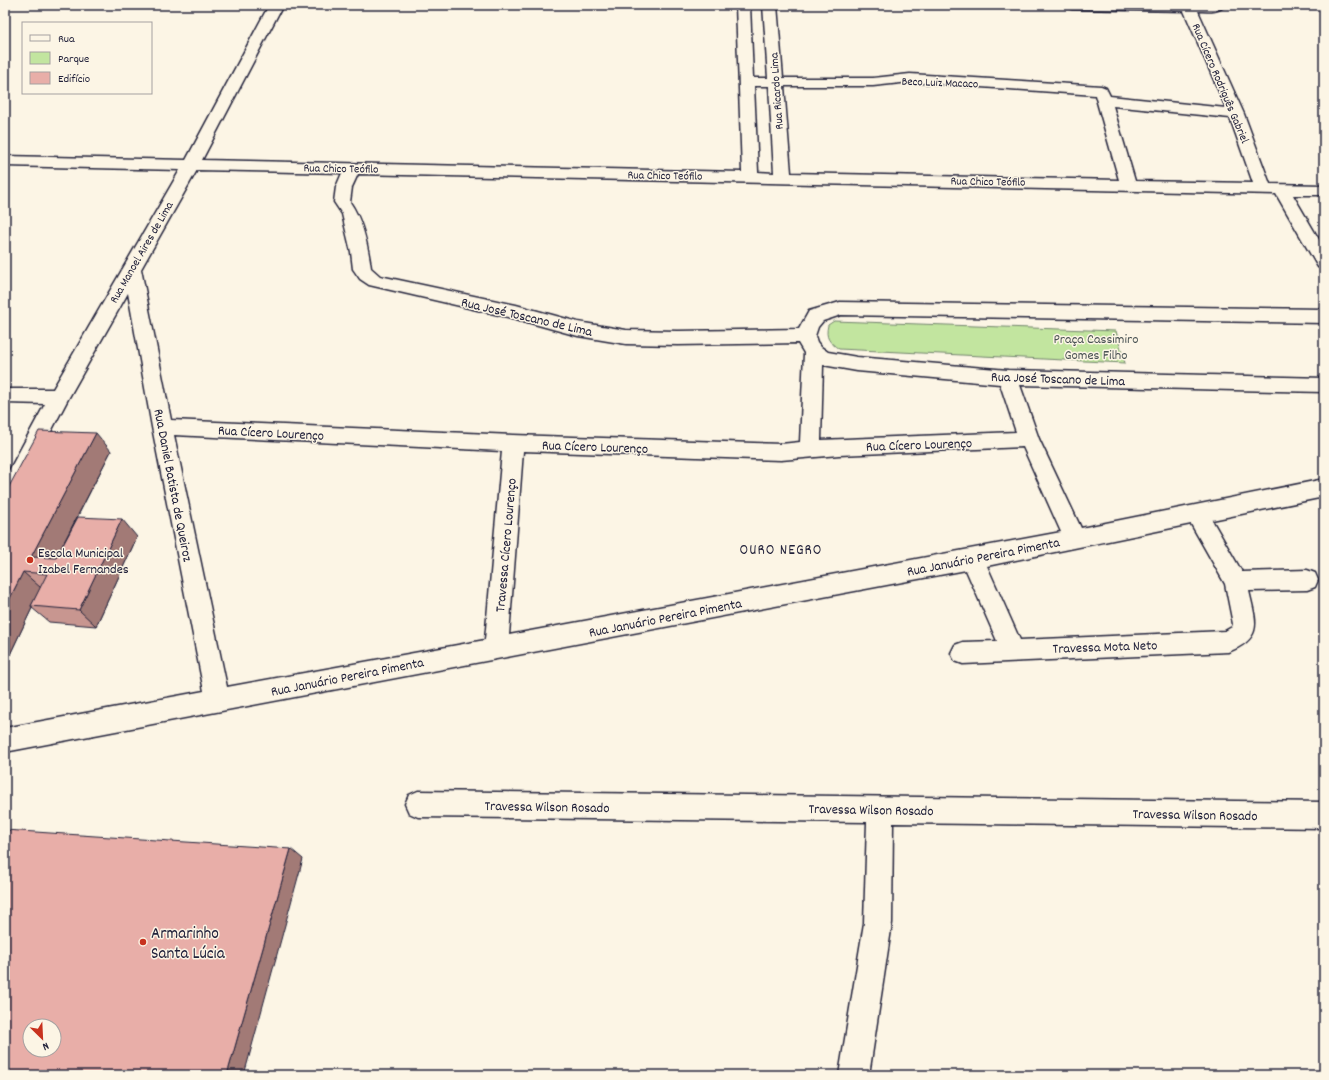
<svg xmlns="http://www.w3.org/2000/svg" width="1329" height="1080" font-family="Dekko,sans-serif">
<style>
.green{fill:#c2e59f;stroke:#72846d}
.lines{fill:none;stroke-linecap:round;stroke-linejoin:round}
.minor-casing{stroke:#22223b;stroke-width:3}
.minor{fill:#fcf5e5;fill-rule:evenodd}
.wall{fill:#c89690;stroke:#22223b}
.shaded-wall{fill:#a27a76;stroke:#22223b}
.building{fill:#e8aea8;stroke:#22223b;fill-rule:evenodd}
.poi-dot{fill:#c8321e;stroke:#fcf5e5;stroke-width:1.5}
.labels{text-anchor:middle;stroke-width:3;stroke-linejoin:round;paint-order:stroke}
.far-street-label{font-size:12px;fill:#22223b;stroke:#fcf5e5}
.street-label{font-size:14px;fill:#22223b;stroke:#fcf5e5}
.park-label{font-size:14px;fill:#4a5354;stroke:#fcf5e5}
.poi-label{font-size:14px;fill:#22223b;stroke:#fcf5e5;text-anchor:start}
.neighbourhood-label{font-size:15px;letter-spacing:1px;fill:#22223b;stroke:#fcf5e5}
.near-poi-label{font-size:17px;fill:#22223b;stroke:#fcf5e5;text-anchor:start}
</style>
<rect width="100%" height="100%" fill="#fcf5e5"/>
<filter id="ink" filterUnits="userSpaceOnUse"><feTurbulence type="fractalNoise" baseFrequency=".025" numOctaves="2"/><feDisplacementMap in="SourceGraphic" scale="8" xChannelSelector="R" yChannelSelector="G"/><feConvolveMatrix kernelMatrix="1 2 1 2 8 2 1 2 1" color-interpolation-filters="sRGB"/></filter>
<g filter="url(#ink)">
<!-- green -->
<path class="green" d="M834,321l282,10 9,32 -286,-14c-10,-7 -14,-11 -11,-24z"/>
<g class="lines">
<defs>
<g id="minor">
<path d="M269,5h14l-81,155 540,12 -6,-167h14l3,73h15l-5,-73h14l6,73h90l37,-4 191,12 5,2 4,8 116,12 -42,-97 -112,-2 -5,-1 -2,-3h160c-6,8 -18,6 -27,6l46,103 26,70 54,1v10h-31l31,53v21l-6,-2 -42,-73 -918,-20 -6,13 -2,15c13,19 18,44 21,66l9,8 136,29 62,17 48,8 52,1 121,-2 10,-18 31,-9 484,7v14l-483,-8 -18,6 -5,6 -3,9 2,6 4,5 7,5 29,5 151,13 316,8v14l-304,-7 19,54 42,89 243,-49v18l-112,23 30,52 65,-2 8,3 3,7 -3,7 -8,3 -58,1c7,31 15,47 -21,61l-265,12 -8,-3 -4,-8 4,-8 8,-3 34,-1 -31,-71 -961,182v-24l199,-37 -52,-264 -24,-134 -60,106 -55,105 -8,3v-29l40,-74 -40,-1v-14h48l127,-219 -175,-4v-10l181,4zM910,82l185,13 24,85 -328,-7 -7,-87h89zM754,86h15l5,87 -16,-1zM1113,106l117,12 23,65 -118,-2zM197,170l145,3 -6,14 -2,15 8,12 9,38 2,17 7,10 9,6 147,34 62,17 48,8 52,1 120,-2 6,10 -4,89 -19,2 -268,-9 -342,-15 -30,-151zM823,365l34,6 143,13 16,48 -195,8zM174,435l328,16 -17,189 -258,47zM1023,447l38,85 -552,103 14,-184 258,9 58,-5zM1191,524l34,60 8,40 -1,3 -7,4 -205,9 -33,-74z"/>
<polygon points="418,791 1324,802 1324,828 893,823 892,923 869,1075 839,1075 864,923 867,822 418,817 409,813 405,804 409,795"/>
</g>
</defs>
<!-- minor casing -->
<use href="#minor" class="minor-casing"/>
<!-- minor -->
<use href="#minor" class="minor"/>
</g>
<!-- wall -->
<polygon class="wall" points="111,451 57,557 137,537 96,626 49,622 32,608 5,665 5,494"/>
<!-- shaded-wall -->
<g class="shaded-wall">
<polygon points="96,433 111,451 48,573 31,557"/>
<polygon points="122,519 137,537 96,626 79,610"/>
<polygon points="23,572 41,588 31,606 32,608 5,665 5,608"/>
<polygon points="291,849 303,859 244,1075 227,1075"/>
</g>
<!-- building -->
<g class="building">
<polygon points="39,431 96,433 31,557 56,558 78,517 122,519 79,610 31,606 47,574 23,572 5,608 5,494"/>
<path d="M5,830l286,19 -64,226h-222zM30,1026h24v24h-24z"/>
</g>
</g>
<!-- markers -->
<g class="poi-dot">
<circle cx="30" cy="560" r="4"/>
<circle cx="143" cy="942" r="4"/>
</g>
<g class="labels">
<!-- far-street labels -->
<g class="far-street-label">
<text transform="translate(940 82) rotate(2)" y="4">Beco Luiz Macaco</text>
<text transform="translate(1221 83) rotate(67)" y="4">Rua Cícero Rodriguês Gabriel</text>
<text transform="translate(776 91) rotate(-94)" y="4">Rua Ricardo Lima</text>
<text transform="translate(341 168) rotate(1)" y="4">Rua Chico Teófilo</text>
<text transform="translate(665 175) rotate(1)" y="4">Rua Chico Teófilo</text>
<text transform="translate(988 181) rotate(1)" y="4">Rua Chico Teófilo</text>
<text transform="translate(141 252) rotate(-60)" y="4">Rua Manoel Aires de Lima</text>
</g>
<!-- street labels -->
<g class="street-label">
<text transform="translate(527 316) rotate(13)" y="5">Rua José Toscano de Lima</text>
<text transform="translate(1058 378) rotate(2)" y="5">Rua José Toscano de Lima</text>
<text transform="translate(271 432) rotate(3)" y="5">Rua Cícero Lourenço</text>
<text transform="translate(919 444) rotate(-2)" y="5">Rua Cícero Lourenço</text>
<text transform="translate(595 446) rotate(2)" y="5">Rua Cícero Lourenço</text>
<text transform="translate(174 485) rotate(79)" y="5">Rua Daniel Batista de Queiroz</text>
<text transform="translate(505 545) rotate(-85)" y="5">Travessa Cícero Lourenço</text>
<text transform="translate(983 556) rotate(-11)" y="5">Rua Januário Pereira Pimenta</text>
<text transform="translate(665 617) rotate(-11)" y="5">Rua Januário Pereira Pimenta</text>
<text transform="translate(1105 646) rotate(-2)" y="5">Travessa Mota Neto</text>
<text transform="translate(347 676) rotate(-11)" y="5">Rua Januário Pereira Pimenta</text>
<text transform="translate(547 806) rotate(1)" y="5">Travessa Wilson Rosado</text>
<text transform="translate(871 809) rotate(1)" y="5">Travessa Wilson Rosado</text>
<text transform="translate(1195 814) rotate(1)" y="5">Travessa Wilson Rosado</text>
</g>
<!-- park labels -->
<g class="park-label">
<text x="1096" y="343">Praça Cassimiro<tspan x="1096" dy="16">Gomes Filho</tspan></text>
</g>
<!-- poi labels -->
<g class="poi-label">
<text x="38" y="557">Escola Municipal<tspan x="38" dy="16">Izabel Fernandes</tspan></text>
</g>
<!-- neighbourhood labels -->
<g class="neighbourhood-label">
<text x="781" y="554">OURO NEGRO</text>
</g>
<!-- near-poi labels -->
<g class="near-poi-label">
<text x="151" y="938">Armarinho<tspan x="151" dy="20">Santa Lúcia</tspan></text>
</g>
</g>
<!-- margin -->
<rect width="1329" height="1080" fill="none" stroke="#fcf5e5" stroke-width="20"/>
<rect x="10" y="10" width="1309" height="1060" fill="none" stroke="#22223b" stroke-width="1.5" filter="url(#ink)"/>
<!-- legend -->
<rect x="22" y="22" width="130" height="72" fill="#fcf5e5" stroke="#a5a1a1"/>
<rect x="30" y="35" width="20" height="6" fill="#fcf5e5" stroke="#a5a1a1"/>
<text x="58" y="42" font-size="12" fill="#22223b">Rua</text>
<rect x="30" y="52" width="20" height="12" fill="#c2e59f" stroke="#a5a1a1"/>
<text x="58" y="62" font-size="12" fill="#22223b">Parque</text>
<rect x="30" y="72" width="20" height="12" fill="#e8aea8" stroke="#a5a1a1"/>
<text x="58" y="82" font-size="12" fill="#22223b">Edifício</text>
<!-- north arrow -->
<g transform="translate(42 1038) rotate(156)"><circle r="19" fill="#fcf5e5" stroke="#a5a1a1"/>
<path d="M0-3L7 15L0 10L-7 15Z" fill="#c8321e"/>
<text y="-6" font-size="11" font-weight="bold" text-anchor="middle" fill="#22223b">N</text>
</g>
</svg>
